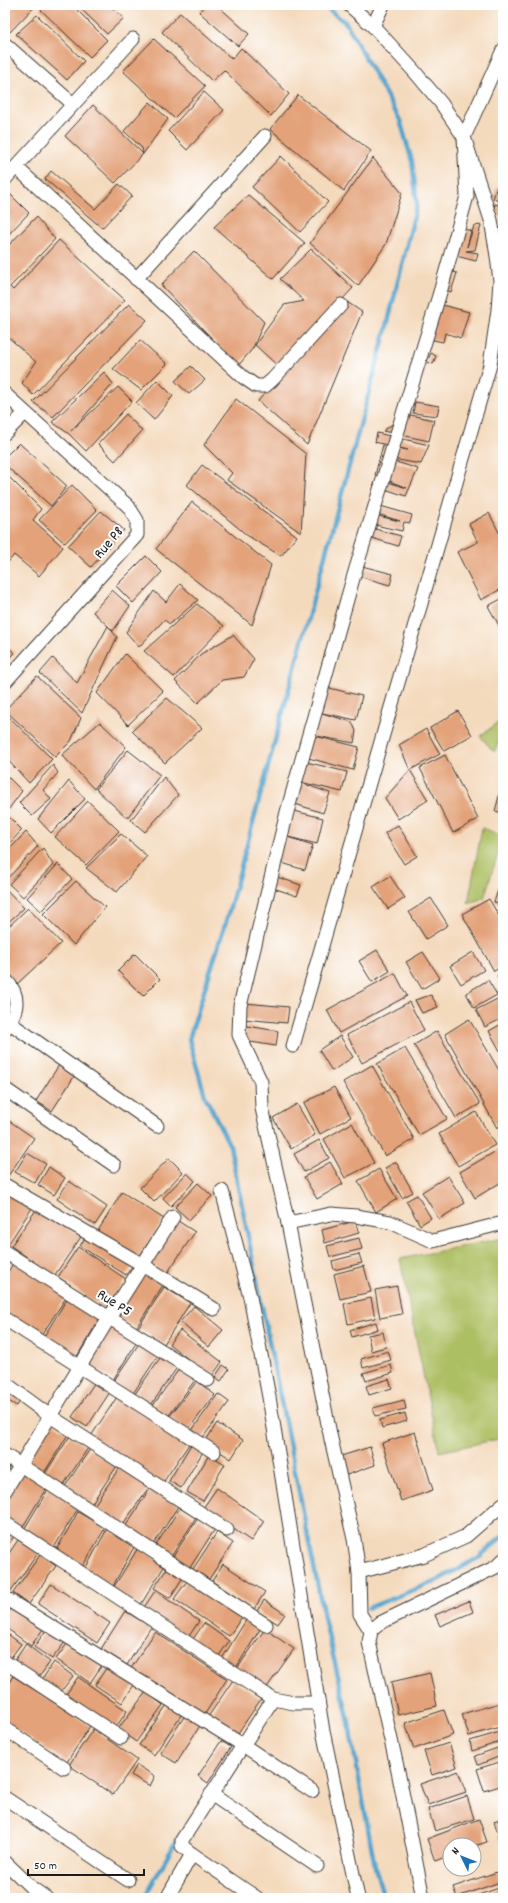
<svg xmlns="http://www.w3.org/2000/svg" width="508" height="1903" font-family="Dekko,sans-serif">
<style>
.green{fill:#adbf63;stroke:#646e40}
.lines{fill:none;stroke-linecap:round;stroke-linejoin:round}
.stream{stroke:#51a3cc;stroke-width:4.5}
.building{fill:#e3a279}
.street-casing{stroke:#3c3834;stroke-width:15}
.street{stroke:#fff;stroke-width:13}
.labels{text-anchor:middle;stroke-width:4;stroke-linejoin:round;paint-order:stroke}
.street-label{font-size:15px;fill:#1c1c1c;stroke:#fff}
</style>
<rect width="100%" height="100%" fill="#fff"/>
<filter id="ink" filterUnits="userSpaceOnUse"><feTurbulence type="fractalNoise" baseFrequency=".025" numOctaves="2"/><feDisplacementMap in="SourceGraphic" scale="8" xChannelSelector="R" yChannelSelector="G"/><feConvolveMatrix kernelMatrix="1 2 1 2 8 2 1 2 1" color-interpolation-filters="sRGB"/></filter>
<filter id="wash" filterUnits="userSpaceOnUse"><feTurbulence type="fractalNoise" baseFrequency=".012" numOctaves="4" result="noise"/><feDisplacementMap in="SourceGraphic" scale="16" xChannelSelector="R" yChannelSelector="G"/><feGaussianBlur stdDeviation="0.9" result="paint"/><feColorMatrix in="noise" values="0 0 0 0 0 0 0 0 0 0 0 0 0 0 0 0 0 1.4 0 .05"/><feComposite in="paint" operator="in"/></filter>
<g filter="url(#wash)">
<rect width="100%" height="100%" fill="#f4dabd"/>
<!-- green -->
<g class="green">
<polygon points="503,719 503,733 494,752 480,736"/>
<polygon points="482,828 503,836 503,838 484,898 468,903"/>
<polygon points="503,1238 503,1438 439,1452 400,1259"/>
</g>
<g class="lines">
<!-- stream -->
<g class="stream">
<polyline points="323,5 346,23 400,120 412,161 417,204 388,322 228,915 189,1039 205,1096 230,1146 325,1622 347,1713 375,1867 384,1898"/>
<polyline points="368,1608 436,1581 478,1558 503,1536"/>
<polyline points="144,1898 178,1838"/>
</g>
</g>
<g id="blocks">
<!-- building -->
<g class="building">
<polygon points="5,5 36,5 10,32 5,27"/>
<polygon points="43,5 72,5 107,40 90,57 40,9"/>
<polygon points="77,5 109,5 124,18 107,34"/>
<polygon points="205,5 217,5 249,34 238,46 199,12"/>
<polygon points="180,13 232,59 241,48 289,94 271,116 224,70 212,81 162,32"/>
<polygon points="37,15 84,61 67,80 16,34"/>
<polygon points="154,39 205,86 174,118 123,71"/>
<polygon points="204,92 224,110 187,150 168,131"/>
<polygon points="298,95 371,151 344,191 270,129"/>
<polygon points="150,102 168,119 143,154 142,148 124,131"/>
<polygon points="93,105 143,154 115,183 65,136"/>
<polygon points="281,156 328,202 300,232 252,187"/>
<polygon points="373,158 402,193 386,244 358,286 310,243"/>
<polygon points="503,162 503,173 500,172"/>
<polygon points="51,171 95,209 119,184 132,196 102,228 45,179"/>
<polygon points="497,187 503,188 503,202 493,199"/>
<polygon points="10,194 29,213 5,238 5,199"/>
<polygon points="248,195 305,243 273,279 214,227"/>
<polygon points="495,204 503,206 503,215 492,212"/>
<polygon points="36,217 55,239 10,287 13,290 59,240 125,300 33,395 22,383 36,362 7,336 5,338 5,249"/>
<polygon points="481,225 475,250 466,251 478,253 476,261 452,255 461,228 471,231 467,247 474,226"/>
<polygon points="311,249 353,288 279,367 255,345 284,305 304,301 280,279"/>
<polygon points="194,251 264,322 253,348 238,366 161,285"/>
<polygon points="448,271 457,273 451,292 442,289"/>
<polygon points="347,302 362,312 307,445 258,401"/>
<polygon points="431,302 469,312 461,338 445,333 443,342 424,338"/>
<polygon points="129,304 147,320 53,417 33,402"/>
<polygon points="140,340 167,364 141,390 113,369"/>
<polygon points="431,353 436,356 433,364 427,362"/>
<polygon points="191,366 205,380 189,394 175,381"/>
<polygon points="104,372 113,384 71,431 118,387 132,401 86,451 69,434 52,422"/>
<polygon points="157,380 173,396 154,420 136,403"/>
<polygon points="236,399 306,454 301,533 227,480 232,473 204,445"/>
<polygon points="415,402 439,406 437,416 413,413"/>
<polygon points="126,414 142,431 115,461 98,444"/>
<polygon points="406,414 434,420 429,441 383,431"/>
<polygon points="377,433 429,445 421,464 381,457 418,469 406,496 373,485 378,479 407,488 375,475 383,445 408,450 375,442"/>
<polygon points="19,443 67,486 51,506 5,465 5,457"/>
<polygon points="202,465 297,536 281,556 248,536 187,485"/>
<polygon points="5,473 41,509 33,520 63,547 39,576 14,555 5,566 5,506 7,503 5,502"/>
<polygon points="72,485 97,510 65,543 39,520"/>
<polygon points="192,502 271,565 252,625 156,549"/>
<polygon points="373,504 412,515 410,523 404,522 402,531 366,523 369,514 400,521 371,512"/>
<polygon points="101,511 124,530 91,567 68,546"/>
<polygon points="489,513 503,540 503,588 481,600 457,552 478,542 469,524"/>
<polygon points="364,526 401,536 398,546 362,535"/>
<polygon points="146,556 162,572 133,603 116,586"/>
<polygon points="354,564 393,574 390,585 351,574"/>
<polygon points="180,584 198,600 170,624 164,620 139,647 126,632 154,591 166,602"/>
<polygon points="112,590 130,606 113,631 108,626 117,637 82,713 40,673 53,658 77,683 108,626 93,612"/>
<polygon points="503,598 503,625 500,627 488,606"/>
<polygon points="197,604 224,626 174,677 144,651"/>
<polygon points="233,635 254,659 244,677 222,680 198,703 175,681 201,654"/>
<polygon points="5,645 15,653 5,663"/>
<polygon points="125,654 163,691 128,725 97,693"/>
<polygon points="37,676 81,718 71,741 55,757 5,710"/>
<polygon points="317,685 362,696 356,720 322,713 352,722 356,731 354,743 311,735 359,747 353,770 301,756"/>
<polygon points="167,698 202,728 165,763 132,731"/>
<polygon points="458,711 472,735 444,751 430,728"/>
<polygon points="5,713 52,759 29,783 5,757"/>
<polygon points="100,722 126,747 94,789 62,755"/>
<polygon points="426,729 440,754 410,770 399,745"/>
<polygon points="128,750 160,775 127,818 96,789"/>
<polygon points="445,755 478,819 453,833 420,768"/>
<polygon points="298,760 347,772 342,792 296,781 330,793 323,813 286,801"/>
<polygon points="53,765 58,773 43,790 51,799 32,816 19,803"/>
<polygon points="410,770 428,800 398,819 385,798"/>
<polygon points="5,774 22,791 8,810 5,806"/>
<polygon points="164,777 178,795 145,832 131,820"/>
<polygon points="69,781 85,799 51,833 38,819"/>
<polygon points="501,789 503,790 503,813 495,811"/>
<polygon points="88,801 119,831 86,865 55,837"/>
<polygon points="286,809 323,818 317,844 284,836 313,845 305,870 272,860"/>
<polygon points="5,813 22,830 5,848"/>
<polygon points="398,825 417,856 404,864 385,833"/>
<polygon points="26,832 38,846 6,880 5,854"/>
<polygon points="121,834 147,856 117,892 86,868"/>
<polygon points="43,848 53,865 23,897 9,884"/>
<polygon points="58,864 72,879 41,911 27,898"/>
<polygon points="503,875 503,904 494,902"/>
<polygon points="274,876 301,885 297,896 270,887"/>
<polygon points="390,876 405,898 388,909 373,887"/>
<polygon points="76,881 105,907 74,945 43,914"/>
<polygon points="5,888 24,908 5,925"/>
<polygon points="431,898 448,925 426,939 409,912"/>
<polygon points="489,899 503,923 503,966 494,971 462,914"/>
<polygon points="28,908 61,943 17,984 5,973 5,930"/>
<polygon points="377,950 390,971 372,982 359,961"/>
<polygon points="423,952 440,978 422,989 406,962"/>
<polygon points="473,952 484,970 461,984 450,966"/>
<polygon points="135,954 160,979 143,996 118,971"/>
<polygon points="503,972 503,986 497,976"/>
<polygon points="395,973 407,996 339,1033 327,1010"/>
<polygon points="488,980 497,995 474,1008 466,993"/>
<polygon points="431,995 438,1007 422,1013 415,1000"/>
<polygon points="503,996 503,1018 485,1027 476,1010"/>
<polygon points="5,998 10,1002 5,1010"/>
<polygon points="409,1002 424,1030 362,1063 347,1035"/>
<polygon points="245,1003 289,1007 287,1023 243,1019"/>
<polygon points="469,1019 503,1077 503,1124 497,1128 445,1034"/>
<polygon points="503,1023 503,1056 489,1031"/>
<polygon points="247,1026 278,1031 276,1046 244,1041"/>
<polygon points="437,1031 480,1104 456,1118 414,1045"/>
<polygon points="340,1036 353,1057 332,1071 319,1050"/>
<polygon points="405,1048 447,1119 419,1135 377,1064"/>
<polygon points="59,1065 75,1075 52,1111 36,1101"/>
<polygon points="372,1065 414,1139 385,1156 343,1082"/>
<polygon points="334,1087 351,1117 320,1134 304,1103"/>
<polygon points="297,1104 315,1135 291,1149 273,1118"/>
<polygon points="476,1112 495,1145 458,1166 439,1134"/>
<polygon points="5,1118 34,1138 8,1176 5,1174"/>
<polygon points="352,1123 374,1163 345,1178 324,1139"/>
<polygon points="319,1140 329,1158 304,1172 294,1154"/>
<polygon points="498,1150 503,1159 503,1181 475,1198 460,1172"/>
<polygon points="27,1153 46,1164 35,1183 15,1172"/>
<polygon points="169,1158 183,1172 154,1202 140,1188"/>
<polygon points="330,1162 343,1184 317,1199 304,1177"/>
<polygon points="396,1162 413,1192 402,1198 385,1168"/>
<polygon points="49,1167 65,1178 54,1195 38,1185"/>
<polygon points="379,1169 397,1199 376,1212 358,1181"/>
<polygon points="187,1173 195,1181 171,1206 163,1198"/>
<polygon points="448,1176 465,1203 439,1219 422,1192"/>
<polygon points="69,1181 107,1207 95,1225 57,1199"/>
<polygon points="198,1183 212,1196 189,1220 175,1207"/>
<polygon points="5,1190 32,1208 7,1246 5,1245"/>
<polygon points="122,1192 164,1219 137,1260 96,1234"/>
<polygon points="417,1195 431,1218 420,1225 406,1201"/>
<polygon points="38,1207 81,1237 54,1276 11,1246"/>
<polygon points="175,1219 195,1232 166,1275 146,1262"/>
<polygon points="355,1221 359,1233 325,1243 322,1230"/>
<polygon points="86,1236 133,1265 126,1275 80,1246"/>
<polygon points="359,1238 362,1249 330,1257 327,1246"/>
<polygon points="78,1247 126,1279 106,1309 58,1277"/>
<polygon points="359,1254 362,1263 334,1270 332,1261"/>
<polygon points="5,1258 10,1261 5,1270"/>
<polygon points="14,1262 67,1296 41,1336 5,1312 5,1277"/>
<polygon points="364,1266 371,1292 340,1299 334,1274"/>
<polygon points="142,1272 163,1285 136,1328 114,1315"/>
<polygon points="397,1286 402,1314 380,1318 375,1290"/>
<polygon points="164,1287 190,1303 164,1344 138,1328"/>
<polygon points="371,1298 375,1318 348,1324 344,1304"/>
<polygon points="67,1299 100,1318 76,1358 43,1338"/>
<polygon points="194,1306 223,1330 209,1347 180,1322"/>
<polygon points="376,1322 378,1329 352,1337 350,1330"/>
<polygon points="110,1323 138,1340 113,1380 85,1363"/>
<polygon points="180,1330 222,1362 211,1377 169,1344"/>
<polygon points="383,1332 386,1347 371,1351 368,1335"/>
<polygon points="140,1342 159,1354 132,1395 113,1382"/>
<polygon points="388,1351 391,1360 363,1368 361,1359"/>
<polygon points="162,1355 178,1366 151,1405 135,1394"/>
<polygon points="223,1365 229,1369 221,1381 215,1377"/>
<polygon points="391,1365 393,1373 366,1381 363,1373"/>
<polygon points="179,1369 195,1380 167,1418 152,1407"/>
<polygon points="389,1379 392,1388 369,1395 366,1386"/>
<polygon points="197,1381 215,1395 187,1431 169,1417"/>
<polygon points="95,1382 110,1392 87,1427 72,1417"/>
<polygon points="5,1388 22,1398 17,1406 5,1399"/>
<polygon points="218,1394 229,1402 201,1440 190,1433"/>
<polygon points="117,1397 189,1444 162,1484 91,1436"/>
<polygon points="404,1400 406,1409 375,1416 373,1408"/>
<polygon points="405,1413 407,1421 382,1428 380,1420"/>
<polygon points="51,1422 69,1433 42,1476 24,1464"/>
<polygon points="217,1423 243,1440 231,1459 205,1442"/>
<polygon points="415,1432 433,1490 401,1501 382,1443"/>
<polygon points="70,1436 88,1448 62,1487 44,1475"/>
<polygon points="192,1443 204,1450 181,1488 169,1481"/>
<polygon points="370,1447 375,1465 344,1476 338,1457"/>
<polygon points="90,1449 117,1466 90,1506 64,1488"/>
<polygon points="209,1455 225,1464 203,1501 187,1492"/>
<polygon points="5,1461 11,1465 5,1473"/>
<polygon points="120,1467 149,1487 121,1527 93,1507"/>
<polygon points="20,1470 47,1487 22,1528 5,1518 5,1495"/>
<polygon points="151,1487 179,1505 153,1545 125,1527"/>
<polygon points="49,1488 79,1507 53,1549 23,1531"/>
<polygon points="217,1488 264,1521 251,1541 203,1508"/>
<polygon points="180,1508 196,1518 170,1558 154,1548"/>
<polygon points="78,1512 105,1528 81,1569 54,1554"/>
<polygon points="198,1518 215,1529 189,1569 172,1558"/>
<polygon points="107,1529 135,1545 113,1586 84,1571"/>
<polygon points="5,1531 14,1536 5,1551"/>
<polygon points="217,1532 233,1543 209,1579 193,1569"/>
<polygon points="18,1540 38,1553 10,1592 5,1589 5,1559"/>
<polygon points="138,1548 165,1565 140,1606 112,1590"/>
<polygon points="40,1555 56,1566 29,1604 13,1593"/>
<polygon points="223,1564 265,1592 254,1609 212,1581"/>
<polygon points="168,1567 183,1577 170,1598 154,1588"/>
<polygon points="187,1581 242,1617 229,1636 174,1599"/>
<polygon points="51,1584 110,1623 97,1643 38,1604"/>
<polygon points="155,1591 199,1621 187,1639 143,1609"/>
<polygon points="264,1600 285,1614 278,1624 257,1611"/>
<polygon points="469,1601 473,1612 440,1626 435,1615"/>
<polygon points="8,1603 43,1629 31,1646 5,1627 5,1607"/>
<polygon points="125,1611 151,1627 127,1665 101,1649"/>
<polygon points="248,1617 262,1626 234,1671 220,1662"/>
<polygon points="204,1623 229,1641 216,1660 191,1642"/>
<polygon points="47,1629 65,1642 52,1659 34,1647"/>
<polygon points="265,1629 294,1649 265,1690 236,1670"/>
<polygon points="5,1632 21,1644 9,1660 5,1658"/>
<polygon points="155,1632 227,1679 203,1717 130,1670"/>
<polygon points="69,1641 102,1665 90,1683 56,1659"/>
<polygon points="26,1644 50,1662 37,1680 13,1663"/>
<polygon points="54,1662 73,1676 59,1694 41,1681"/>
<polygon points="107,1667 134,1685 122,1703 95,1685"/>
<polygon points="5,1669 9,1672 5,1678"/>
<polygon points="430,1673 437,1706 398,1715 391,1682"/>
<polygon points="13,1676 90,1726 67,1762 5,1723 5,1689"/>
<polygon points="78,1677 127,1711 114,1730 65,1696"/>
<polygon points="233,1680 261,1699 236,1736 208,1717"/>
<polygon points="146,1692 163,1705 136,1742 118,1729"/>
<polygon points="503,1702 503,1726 469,1736 462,1714"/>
<polygon points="167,1705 181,1715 154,1755 139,1745"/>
<polygon points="444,1710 453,1735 414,1749 405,1723"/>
<polygon points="186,1714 201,1724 176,1763 160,1753"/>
<polygon points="93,1729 137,1760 113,1795 69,1765"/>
<polygon points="503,1731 503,1741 472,1751 470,1741"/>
<polygon points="221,1741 231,1747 208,1783 198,1776"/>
<polygon points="449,1743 457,1767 432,1775 424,1751"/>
<polygon points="503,1746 503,1755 478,1765 475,1756"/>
<polygon points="503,1761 503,1785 484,1791 477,1769"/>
<polygon points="137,1765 155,1776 150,1786 131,1775"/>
<polygon points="458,1771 466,1792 428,1805 420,1784"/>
<polygon points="467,1796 474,1819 435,1831 428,1809"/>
<polygon points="503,1818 503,1829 497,1831 494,1821"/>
<polygon points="479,1819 487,1842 474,1846 474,1845 450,1845 450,1855 435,1861 427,1839"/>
<polygon points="503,1834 503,1844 501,1844 498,1836"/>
<polygon points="497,1872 500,1882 457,1897 453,1887"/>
<polygon points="502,1887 503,1895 494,1898 469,1898"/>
</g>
</g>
</g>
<g filter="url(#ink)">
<use href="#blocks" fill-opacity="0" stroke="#3c3834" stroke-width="1"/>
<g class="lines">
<defs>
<g id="street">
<polyline points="373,26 383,5"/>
<polyline points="5,44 73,104"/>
<polyline points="16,167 243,377 256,386 265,386 272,380 341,305"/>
<polyline points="5,179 133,39"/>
<polyline points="136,279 265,136"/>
<polyline points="5,394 128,506 137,520 137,535 5,682"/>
<polyline points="5,433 25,413"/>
<path d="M5,979c16,16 13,33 0,50"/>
<polyline points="10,1023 157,1126"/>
<polyline points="293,1046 490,365 498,310 500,281 497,256 491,220 464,137 441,103 414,71 373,26 349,5"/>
<polyline points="5,1089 114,1165"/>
<polyline points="5,1185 143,1265 214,1309"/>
<polyline points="222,1191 250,1297 269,1397 323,1731 358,1898"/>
<polyline points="288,1223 331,1214 356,1216 390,1222 433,1241 503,1223"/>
<polyline points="5,1252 208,1380"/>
<polyline points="5,1319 214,1452"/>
<polyline points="5,1383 50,1416 227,1530"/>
<polyline points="5,1455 266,1625"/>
<polyline points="5,1491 109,1318 173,1217"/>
<polyline points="5,1523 273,1699"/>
<polyline points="359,1572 424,1555 466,1536 503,1504"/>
<polyline points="5,1598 243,1745 312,1791"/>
<polyline points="371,1631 360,1614 359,1572 354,1539 331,1439 288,1223 262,1108 261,1082 239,1035 240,1006 287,812 354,575 441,289 467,196 464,137 503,50"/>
<polyline points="5,1662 121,1738"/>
<polyline points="5,1729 64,1768"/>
<polyline points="211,1794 317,1866"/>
<polyline points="5,1798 128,1880"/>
<polyline points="5,1862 32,1888 46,1898"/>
<polyline points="167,1898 192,1854"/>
<polyline points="257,1898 192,1854 182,1846 182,1840 273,1699 294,1703 318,1703"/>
<polyline points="423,1898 398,1771 369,1642 371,1631 380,1623 496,1567 503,1560"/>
</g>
</defs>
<!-- street casing -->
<use href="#street" class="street-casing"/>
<!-- street -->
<use href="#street" class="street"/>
</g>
</g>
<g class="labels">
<!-- street labels -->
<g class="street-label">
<text transform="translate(108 542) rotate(-50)" y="5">Rue P8</text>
<text transform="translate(115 1302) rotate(32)" y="5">Rue P5</text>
</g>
</g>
<!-- margin -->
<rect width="508" height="1903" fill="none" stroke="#fff" stroke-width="20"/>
<!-- north arrow -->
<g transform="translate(462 1857) rotate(313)"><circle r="19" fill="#ffffff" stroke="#a4a4a4"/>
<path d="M0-3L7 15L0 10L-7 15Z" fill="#1f6fb2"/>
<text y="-6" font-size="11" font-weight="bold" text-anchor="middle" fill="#1c1c1c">N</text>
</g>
<!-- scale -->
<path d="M28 1869v6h116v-6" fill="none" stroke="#1c1c1c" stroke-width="2"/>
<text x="34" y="1869" font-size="12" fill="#1c1c1c" stroke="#ffffff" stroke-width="3" paint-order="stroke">50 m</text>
</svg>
